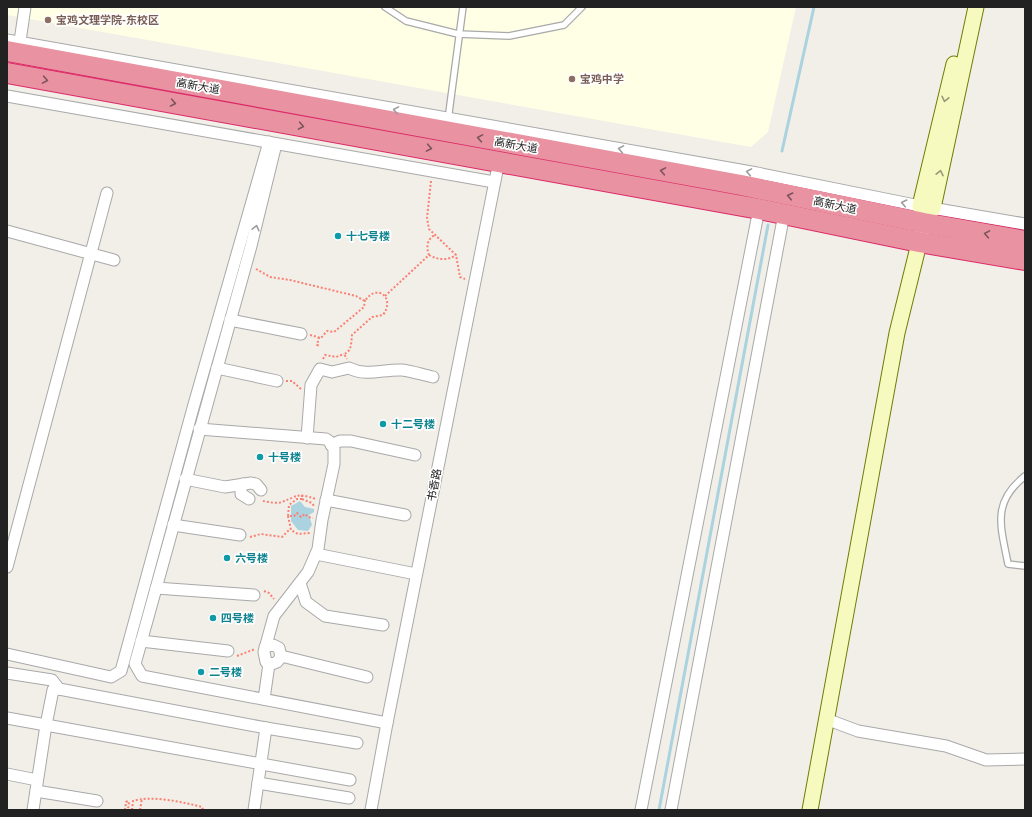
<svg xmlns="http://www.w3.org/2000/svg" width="1032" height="817" font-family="'PT Sans','Noto Sans SC',sans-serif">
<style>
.education{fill:#ffffe5}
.water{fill:#aad3df}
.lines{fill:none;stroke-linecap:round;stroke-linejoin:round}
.stream{stroke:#aad3df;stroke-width:3}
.lane-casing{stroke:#a9a9a9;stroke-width:8}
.street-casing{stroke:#a9a9a9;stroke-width:13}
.secondary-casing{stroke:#707d05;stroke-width:17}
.highway-casing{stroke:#dc2a67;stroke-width:22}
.path{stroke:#fa8072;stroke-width:2;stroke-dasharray:2 2;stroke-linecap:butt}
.lane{stroke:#fff;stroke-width:5.5}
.street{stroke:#fff;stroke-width:11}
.secondary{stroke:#f7fabf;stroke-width:15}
.highway{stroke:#e892a2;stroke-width:20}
.oneway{stroke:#7b545c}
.oneway2{stroke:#979978}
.oneway3{stroke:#9c9c9c}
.education-dot{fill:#8d6e63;stroke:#fff;stroke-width:1.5}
.culture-dot{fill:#0f9aa8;stroke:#fff;stroke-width:1.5}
.labels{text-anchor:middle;stroke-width:3.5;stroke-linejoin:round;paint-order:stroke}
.education-label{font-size:11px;font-weight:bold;fill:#785e54;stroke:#fff;text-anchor:start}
.street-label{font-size:11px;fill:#222;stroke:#fff}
.culture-label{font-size:11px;font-weight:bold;fill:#0d838f;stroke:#fff;text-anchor:start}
</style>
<rect width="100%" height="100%" fill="#f2efe9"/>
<!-- education -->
<polygon class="education" points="7,7 796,7 768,132 751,147 7,15"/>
<!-- water -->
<polygon class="water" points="300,501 305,507 314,509 314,512 309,515 312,525 308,531 298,530 291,521 291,506"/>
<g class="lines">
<!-- stream -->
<g class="stream">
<polyline points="782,151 814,7"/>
<polyline points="659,810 768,225"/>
</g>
<defs>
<g id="lane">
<polyline points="385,7 406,21 458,34 509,36 564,25 582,7"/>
<polyline points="448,120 463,7"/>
<path d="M1025,476c-34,27 -24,51 -17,88l17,2"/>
</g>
<g id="street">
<polyline points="7,40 757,173 920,206 1025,224"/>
<polyline points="19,48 25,7"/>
<polyline points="7,96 494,182"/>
<polyline points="276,144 251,246 135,664 142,676 387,723"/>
<polyline points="7,231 114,260"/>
<polyline points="230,320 301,334"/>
<polyline points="217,368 277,381"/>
<polyline points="199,429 326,439 330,442 334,449 334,464 322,520 318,549 308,572 274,616 264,652 266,662 272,664 277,662 281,657 279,648 273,645 265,647"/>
<path d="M307,438l4,-53 9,-16 12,3 17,-4c18,9 34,1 53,2 10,1 21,5 31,7"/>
<polyline points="331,445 340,441 351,441 415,455"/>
<polyline points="185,479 225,487 251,483 256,484 261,490"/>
<polyline points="243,484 241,487 241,494 249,499"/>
<polyline points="326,500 405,515"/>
<polyline points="173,525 240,535"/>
<polyline points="316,554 416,574"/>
<polyline points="7,567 107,193"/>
<polyline points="300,583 306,602 325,616 383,625"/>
<polyline points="156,588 254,595"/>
<polyline points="141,641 228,651"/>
<polyline points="7,654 111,677 121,671 193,408 269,142"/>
<polyline points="281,656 367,677"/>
<polyline points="7,673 52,680 59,689 266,728 254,810"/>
<polyline points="264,699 269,664"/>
<polyline points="7,718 46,725 53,690 59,689"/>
<polyline points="826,719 858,731 946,746 986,760 1025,759"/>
<polyline points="266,728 357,743"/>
<polyline points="7,774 37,780"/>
<polyline points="258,783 349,798"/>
<polyline points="36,791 97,801"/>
<polyline points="33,810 46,725 350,780"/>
<polyline points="371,810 387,723 499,161"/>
<polyline points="641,810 759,209"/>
<polyline points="671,810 784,214"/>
</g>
<g id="secondary">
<polyline points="924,223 920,206 954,64"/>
<polyline points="810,810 897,333 924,223 933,208 976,7"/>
</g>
<g id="highway">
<polyline points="7,51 741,185 924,223 1025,241"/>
<polyline points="7,73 759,209 919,242 1025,260"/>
</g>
</defs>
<!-- lane casing -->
<use href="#lane" class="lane-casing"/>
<!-- street casing -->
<use href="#street" class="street-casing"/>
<!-- secondary casing -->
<use href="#secondary" class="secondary-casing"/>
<!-- highway casing -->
<use href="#highway" class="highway-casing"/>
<!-- path -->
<g class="path">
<polyline points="431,181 427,218 429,229 456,255 460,277 465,279"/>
<path d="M429,255c9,5 18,6 27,0"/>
<path d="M256,269l14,8 20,3 66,16 9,5c11,-18 31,-4 18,14l-11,2 -20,18c-1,8 0,16 -8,19l3,5"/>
<path d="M385,296l44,-41c-3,-8 -2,-16 6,-20"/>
<polyline points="310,335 321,338 327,331 334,332 364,307 365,300"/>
<polyline points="319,337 317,345 320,346"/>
<polyline points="323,359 325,355 336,357 344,354"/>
<polyline points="286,381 292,381 301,389"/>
<polyline points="302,495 302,499 297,499 289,505 288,516 294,516 297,513 301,517 305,514 308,517 313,518"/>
<polyline points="302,499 312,503 314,506"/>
<path d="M263,501c5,1 15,3 19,1 18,-7 14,-9 34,-3"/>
<polyline points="288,516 291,530 298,534 310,533"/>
<polyline points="250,537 261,534 282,537 290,529"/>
<polyline points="264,591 269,593 274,599"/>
<polyline points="237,656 255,649"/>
<polyline points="125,810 126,802 128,801 129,802 128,810"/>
<path d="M132,810l1,-9c17,-6 50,1 69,6l1,3"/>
<polyline points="140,810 142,798"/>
</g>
<!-- lane -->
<use href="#lane" class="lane"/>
<!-- street -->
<use href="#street" class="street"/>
<!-- secondary -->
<use href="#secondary" class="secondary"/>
<!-- highway -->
<use href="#highway" class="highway"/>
</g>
<!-- one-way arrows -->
<defs><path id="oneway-chevron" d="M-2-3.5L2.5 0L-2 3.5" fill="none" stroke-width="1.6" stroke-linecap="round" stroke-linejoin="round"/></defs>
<g class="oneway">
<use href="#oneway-chevron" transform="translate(45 80) rotate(10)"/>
<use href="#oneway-chevron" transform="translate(173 103) rotate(10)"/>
<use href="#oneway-chevron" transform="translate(301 126) rotate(10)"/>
<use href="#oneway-chevron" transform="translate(480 138) rotate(-170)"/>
<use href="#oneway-chevron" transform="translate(429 148) rotate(10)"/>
<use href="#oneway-chevron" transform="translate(663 171) rotate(-170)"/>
<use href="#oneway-chevron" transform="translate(790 196) rotate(-168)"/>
<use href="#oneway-chevron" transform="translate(987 234) rotate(-170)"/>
</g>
<g class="oneway2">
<use href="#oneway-chevron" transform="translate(945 99) rotate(103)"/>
<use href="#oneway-chevron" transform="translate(940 173) rotate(-78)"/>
</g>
<g class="oneway3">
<use href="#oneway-chevron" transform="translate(396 110) rotate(-170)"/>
<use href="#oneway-chevron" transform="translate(621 149) rotate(-170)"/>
<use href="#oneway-chevron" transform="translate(749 172) rotate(-170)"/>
<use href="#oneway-chevron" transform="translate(904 203) rotate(-168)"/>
<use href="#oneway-chevron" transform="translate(256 228) rotate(-76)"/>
</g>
<!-- markers -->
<g class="education-dot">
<circle cx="48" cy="20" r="4"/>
<circle cx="572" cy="79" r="4"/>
</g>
<g class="culture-dot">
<circle cx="338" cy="236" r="4"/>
<circle cx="383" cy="424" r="4"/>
<circle cx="260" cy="457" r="4"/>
<circle cx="227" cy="558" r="4"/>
<circle cx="213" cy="618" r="4"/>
<circle cx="201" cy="672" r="4"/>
</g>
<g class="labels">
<!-- education labels -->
<g class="education-label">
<text x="56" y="24">宝鸡文理学院-东校区</text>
<text x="580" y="83">宝鸡中学</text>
</g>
<!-- street labels -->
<g class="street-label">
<text transform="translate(198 86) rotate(10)" y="4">高新大道</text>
<text transform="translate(516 145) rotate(10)" y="4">高新大道</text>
<text transform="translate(835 205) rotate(12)" y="4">高新大道</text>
<text transform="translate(434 485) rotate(-79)" y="4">书香路</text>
</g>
<!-- culture labels -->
<g class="culture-label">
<text x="346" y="240">十七号楼</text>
<text x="391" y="428">十二号楼</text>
<text x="268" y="461">十号楼</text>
<text x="235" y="562">六号楼</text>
<text x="221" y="622">四号楼</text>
<text x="209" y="676">二号楼</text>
</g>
</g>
<!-- border -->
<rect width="1032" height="817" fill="none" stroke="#222222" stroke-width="16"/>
</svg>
